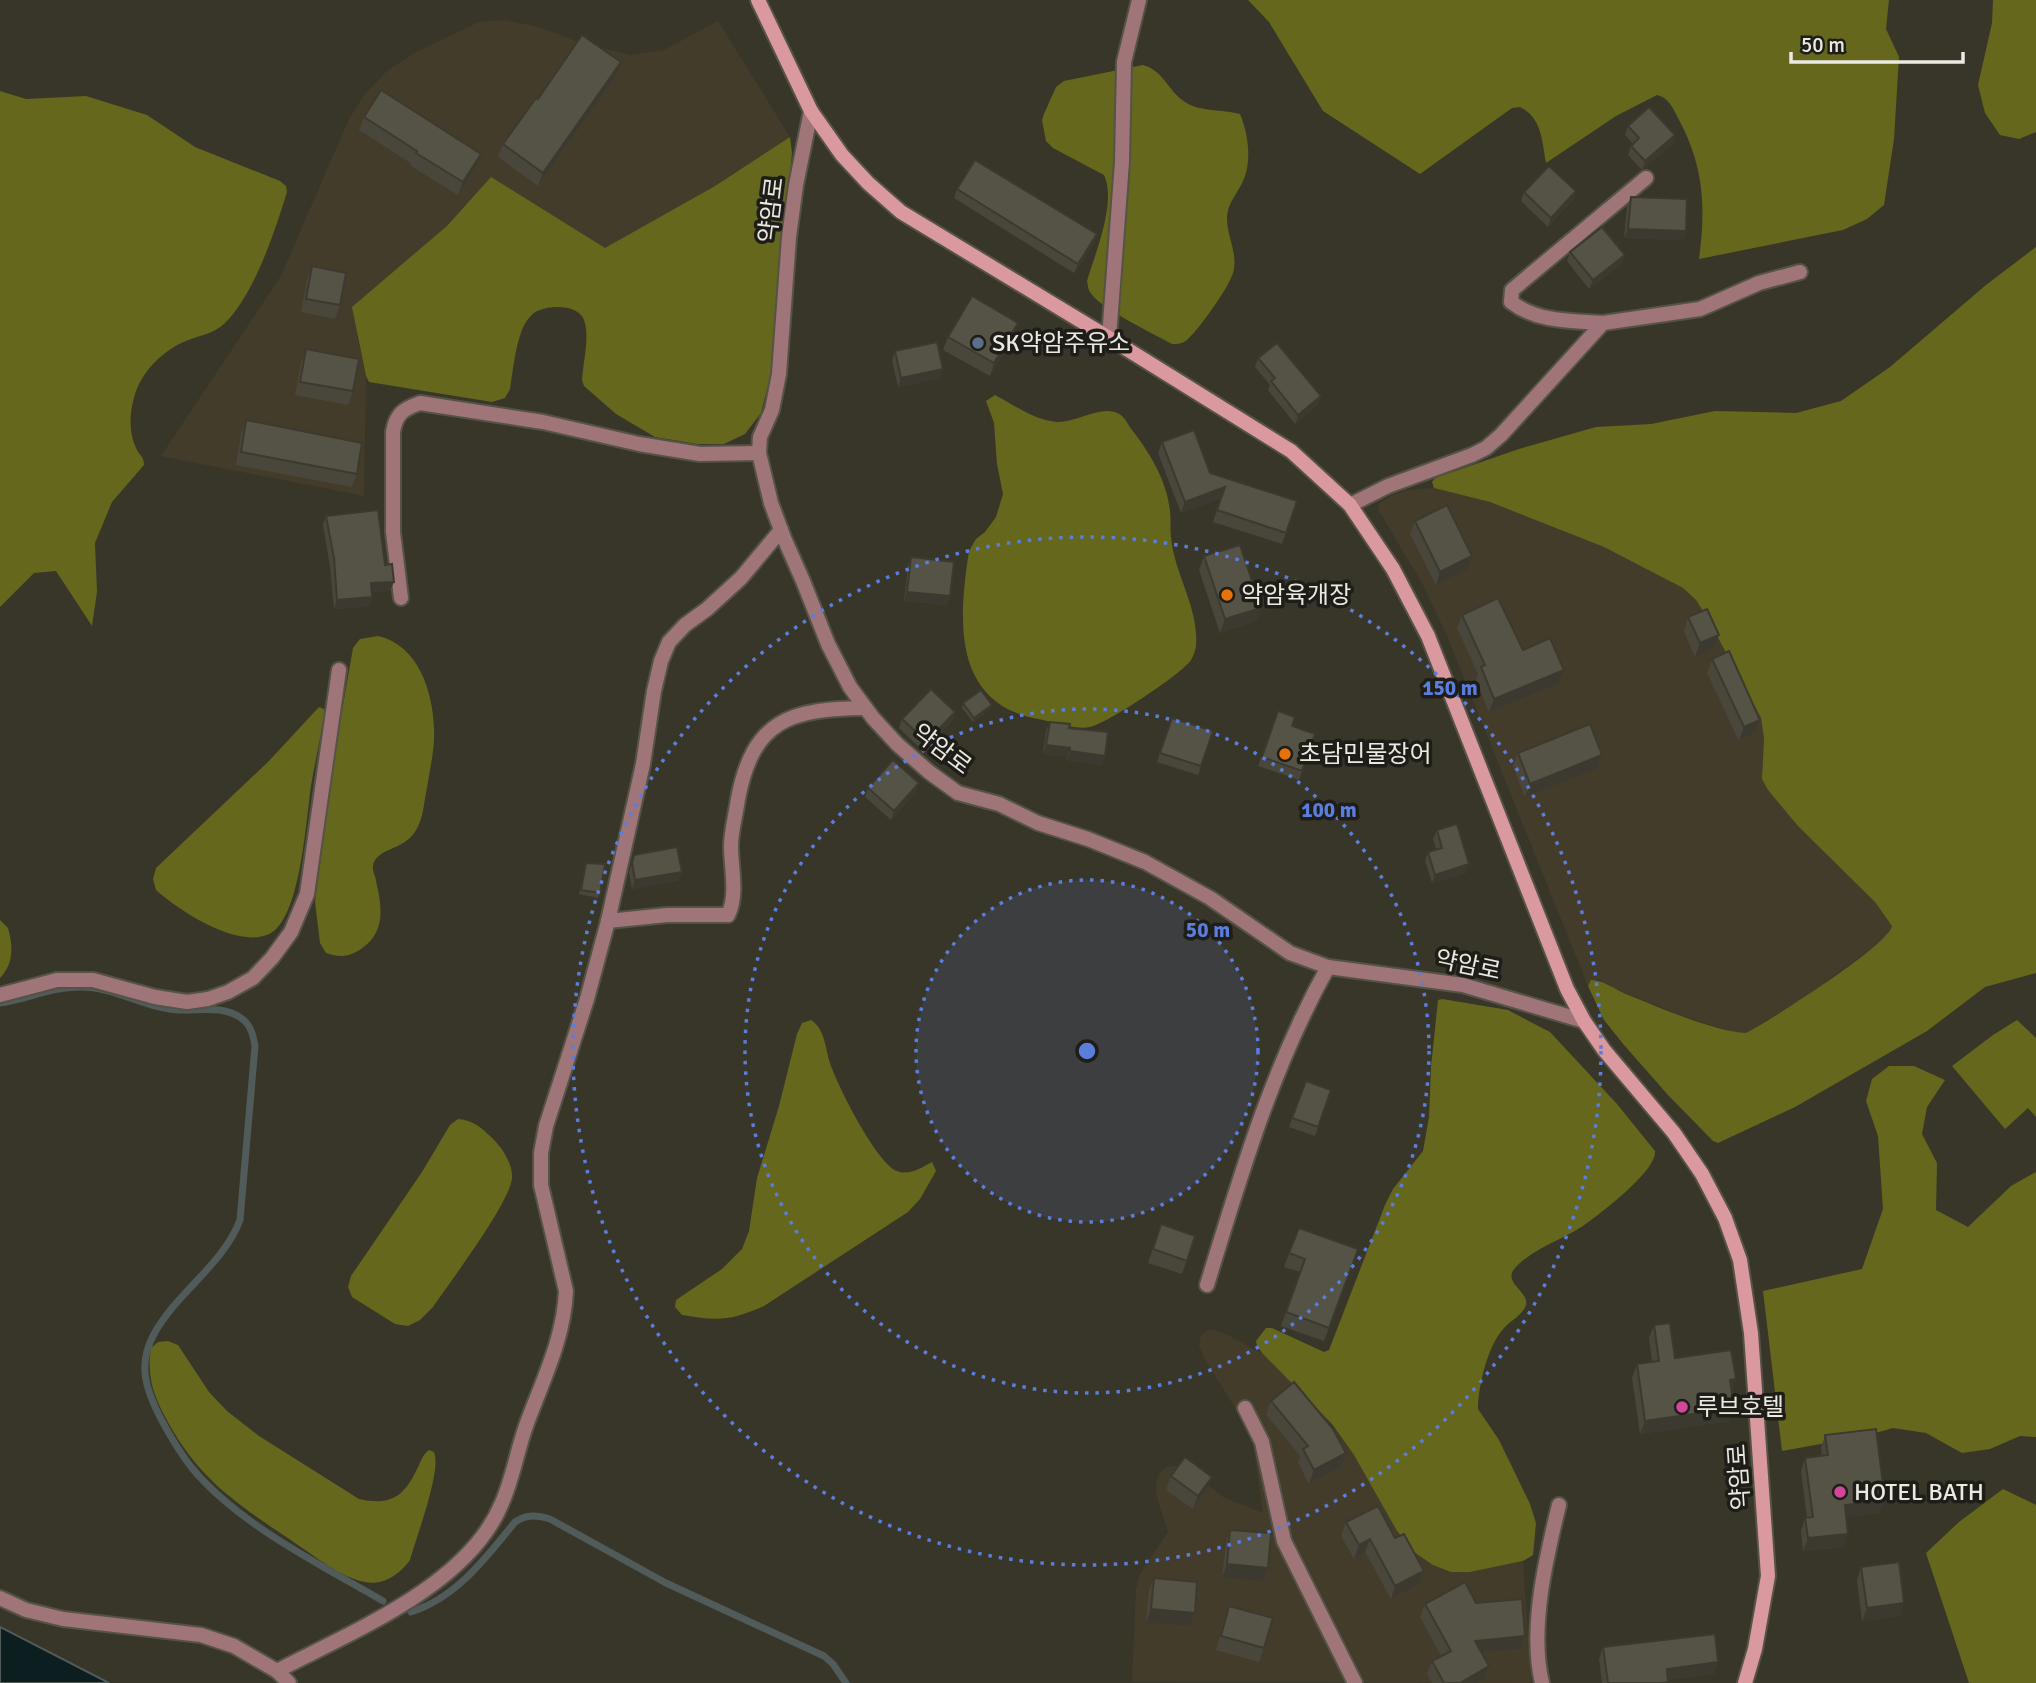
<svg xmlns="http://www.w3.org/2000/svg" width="2036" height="1683" font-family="Signika,'Noto Sans KR',sans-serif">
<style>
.industrial{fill:#443c2b}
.forest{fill:#65671d}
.water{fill:#0d1e20;stroke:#505b5a;stroke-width:2}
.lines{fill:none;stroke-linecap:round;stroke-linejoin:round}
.stream{stroke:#505b5a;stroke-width:7}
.street-casing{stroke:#555347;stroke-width:18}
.secondary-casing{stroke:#555347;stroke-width:18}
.street{stroke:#9f7579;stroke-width:14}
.secondary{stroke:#da989f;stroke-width:14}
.wall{fill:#49473b}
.shaded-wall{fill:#3c3a30}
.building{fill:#555345;stroke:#3c3a30;stroke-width:2}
.ring{fill:none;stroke:#5b7ddb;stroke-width:3.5;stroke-dasharray:3.5 7}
.service-dot{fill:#5c6f8a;stroke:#1e1d18;stroke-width:2.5}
.food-dot{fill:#e8710a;stroke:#1e1d18;stroke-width:2.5}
.hotel-dot{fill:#d1479c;stroke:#1e1d18;stroke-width:2.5}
.labels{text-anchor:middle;stroke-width:7;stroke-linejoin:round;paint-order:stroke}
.street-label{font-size:24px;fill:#ebeae2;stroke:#1e1d18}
.poi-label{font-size:24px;fill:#ebeae2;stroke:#1e1d18;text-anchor:start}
.centre{fill:#5b7ddb;stroke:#1e1d18;stroke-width:3.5}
.ring-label{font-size:21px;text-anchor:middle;font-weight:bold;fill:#5b7ddb;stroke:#1e1d18;stroke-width:7;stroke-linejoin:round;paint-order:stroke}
</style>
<rect width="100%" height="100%" fill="#383629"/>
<!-- industrial -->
<g class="industrial">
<polygon points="504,20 539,27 584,44 631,55 664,50 718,21 790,137 715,186 605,249 491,177 357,336 366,376 364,496 161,456 281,276 349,119 365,94 387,71 416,52 479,22"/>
<polygon points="1434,488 1490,502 1604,547 1683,588 1696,600 1708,619 1761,718 1764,738 1762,768 1854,880 1875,902 1892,926 1891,931 1875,946 1808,995 1746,1033 1736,1033 1689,1018 1615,989 1599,980 1591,980 1588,986 1448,638 1422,583 1379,511 1378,504 1393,495 1408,490"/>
<polygon points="1210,1329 1226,1334 1263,1354 1320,1410 1354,1455 1397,1531 1451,1572 1470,1572 1523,1561 1531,1683 1132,1682 1136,1589 1140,1574 1168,1532 1158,1501 1156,1488 1158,1475 1166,1467 1177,1466 1198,1477 1223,1497 1263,1513 1253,1443 1246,1425 1204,1358 1199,1346 1201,1335"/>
</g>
<!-- forest -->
<g class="forest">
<path d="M1248,0h641l-3,29 13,28 -5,82 -10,66 -17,14 -24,11 -144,29c7,-53 5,-93 -21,-141 -5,-10 -10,-21 -21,-23l-41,21 -70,47c-4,-22 -4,-45 -26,-56l-8,1 -92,66 -97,-63 -54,-89z"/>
<polygon points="1993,0 2036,0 2036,132 2019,139 2000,135 1985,113 1978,85 1992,23"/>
<path d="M1143,65c21,6 25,26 42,37 15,10 37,7 55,12 9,22 13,51 0,73 -5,9 -12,17 -13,29 -1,18 10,35 7,53 -2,15 -35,60 -47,71 -5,4 -9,4 -15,4 -18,-10 -73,-36 -82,-52 -2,-2 -2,-8 -3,-11 8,-27 30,-79 17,-106l-51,-27 -7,-7 -4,-21 2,-6 12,-27 8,-6z"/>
<path d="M0,91l26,8 60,-3 61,19 48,32 85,34 6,5 1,6c-12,39 -33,103 -62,131 -11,11 -25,12 -39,18 -23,9 -46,32 -52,57 -5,17 -5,36 3,52 4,7 7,7 7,15l-32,37 -17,41 2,49 -5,34 -36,-55 -22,2 -34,34z"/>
<path d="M790,137l2,16 -19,213 -12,47 -16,21 -21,10h-27l-42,-7 -39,-23 -32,-28 -2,-6c1,-18 8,-43 2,-60 -5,-15 -32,-15 -44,-10 -8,2 -15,12 -18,20 -7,18 -9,40 -12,59l-5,9 -13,4 -123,-20 -3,-6 -14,-69 95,-81 44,-49 114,71 110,-62z"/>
<path d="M2036,247v726l-51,14 -58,44 -132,76 -77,36 -5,-2 -45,-46 -44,-50 -20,-25 -16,-34 3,-6c12,0 23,9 35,14 30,12 89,38 120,39 23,-12 142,-87 146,-107l-17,-24 -77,-76 -30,-36 -6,-11 2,-41 -3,-20 -53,-99 -12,-19 -13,-12 -79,-41 -114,-45 -56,-14 -2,-6 3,-4 84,-29 77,-22 55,-3 64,-13 81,2 45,-12 49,-34 96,-82z"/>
<path d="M995,395c19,10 41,26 62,27 20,1 44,-18 62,-8 6,3 9,11 13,16 18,23 35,51 38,81 1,8 0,18 1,26 3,36 28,71 25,108 0,4 -3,12 -5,15 -9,14 -85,64 -101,67 -13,3 -33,-4 -47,-7 -91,-14 -85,-98 -74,-169l7,-12 9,-7 11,-15 7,-23 -6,-30 -3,-41 -8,-22z"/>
<path d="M378,636c40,9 55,55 56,93 1,20 -4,39 -7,59 -3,12 -3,25 -8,36 -2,6 -8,14 -13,17 -9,8 -31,10 -33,25 -1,4 3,11 3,15 6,26 10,51 -15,68 -12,8 -21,9 -35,4l-6,-10 -5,-41 20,-151 18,-103 7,-9z"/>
<path d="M319,707l5,2v8c-4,23 -9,46 -13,69 -5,35 -10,121 -36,144 -29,25 -96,-19 -119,-40l-3,-11 3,-11 112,-106z"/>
<path d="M0,920l8,8c5,18 6,35 -8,50z"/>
<path d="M1442,999l66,11 42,22 67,72 38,47c2,20 -55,63 -72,75 -21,14 -51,23 -68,42 -13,15 14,23 11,37 -3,10 -16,16 -22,23 -16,17 -26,58 -26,81l21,31 31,64 6,19 -3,32 -10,6 -53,11h-19l-18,-7 -19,-13 -17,-21 -43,-76 -22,-31 -69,-70 -6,-8 -1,-5 10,-13h6l52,24 5,-2 56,-145 8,-16 30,-38 6,-34 2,-50 7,-67z"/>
<path d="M811,1020c14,9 14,27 19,43 7,22 47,101 67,108 12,5 24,-3 35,-9l4,9 -16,28 -12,13 -144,94c-34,15 -45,15 -82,9l-7,-8 1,-7 46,-31 20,-20 7,-18 8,-53 22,-72 18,-72 5,-11z"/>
<polygon points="2017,1020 2036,1038 2036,1117 2028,1108 2005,1129 1952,1066 1993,1035"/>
<polygon points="1889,1066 1914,1066 1945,1080 1927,1107 1922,1134 1937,1163 1936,1210 1968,1227 2011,1186 2036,1172 2036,1437 2020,1436 1990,1449 1962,1453 1926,1433 1893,1428 1865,1436 1782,1451 1763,1291 1862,1269 1883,1209 1878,1136 1866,1101 1872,1079"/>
<path d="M458,1119c16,1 25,10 36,21 9,9 19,25 18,38 -2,25 -62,104 -79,129l-13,13 -12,6 -13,-2 -43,-27 -4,-10 3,-11 71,-104 28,-47z"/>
<path d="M168,1341l10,4 31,47 18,19 32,25 100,63c31,7 45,-2 58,-30 4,-7 5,-14 12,-19l5,2c8,18 -18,86 -24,108 -10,14 -27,26 -45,22 -25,-5 -49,-25 -70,-39 -53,-36 -94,-61 -126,-119 -14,-25 -23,-46 -18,-76l7,-6z"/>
<polygon points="2003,1489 2036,1505 2036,1683 1969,1683 1926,1553 1959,1522"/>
</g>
<!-- water -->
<polygon class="water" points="0,1627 109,1683 0,1683"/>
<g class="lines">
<!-- stream -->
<g class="stream">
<path d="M0,1003c27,-4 52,-16 79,-16 34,-1 65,21 99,23 21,1 45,-5 63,8 10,7 12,17 14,28l-15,174c-17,45 -63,72 -86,114 -17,31 -8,56 7,85 9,17 19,34 31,49 46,56 129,97 191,133"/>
<path d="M411,1612c45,-14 75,-54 104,-90 12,-8 22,-7 35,-3l116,64 158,73 9,8 13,19"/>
</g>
<defs>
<g id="street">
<polyline points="811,111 796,185 789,237 779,374 772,410 760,437 759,453 771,503 784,538 803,581 828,644 850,687 873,718 897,744 929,772 958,793 999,804 1038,823 1088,839 1145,862 1210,898 1290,953 1328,967 1463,985 1584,1021"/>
<polyline points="1603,323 1700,309 1759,283 1800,272"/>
<polyline points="1109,338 1122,162 1124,62 1139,0"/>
<path d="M1350,505l38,-19 84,-31 14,-7 15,-13 102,-112c-32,-2 -66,-1 -92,-21l1,-12 134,-112"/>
<path d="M401,598l-8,-66v-100c3,-18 10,-23 27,-29l123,19 96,22 61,10 59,-1"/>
<polyline points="608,921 643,764 654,691 661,661 669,642 685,625 707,609 741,578 781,530"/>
<polyline points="0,995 57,980 93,980 155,997 187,1002 208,999 228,992 253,978 272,958 291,932 307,894 339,670"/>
<path d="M1207,1285c34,-111 64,-215 121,-318"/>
<polyline points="1245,1408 1262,1442 1284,1541 1355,1683"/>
<polyline points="0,1598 26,1610 63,1619 201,1635 234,1646 277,1671 289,1683"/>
<path d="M277,1671c74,-39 190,-85 224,-166 12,-26 16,-55 26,-82 16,-43 37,-85 39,-132l-25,-106v-32l5,-27 41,-127 21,-78 59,-6h61c10,-20 3,-47 3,-69 0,-15 5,-32 7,-47 15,-80 53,-90 127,-91"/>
<path d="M1542,1683c-13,-54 4,-125 17,-178"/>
</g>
<polyline id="secondary" points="758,0 811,111 842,155 868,183 901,212 1109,338 1291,451 1350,505 1393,569 1428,636 1567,989 1584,1021 1604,1050 1674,1133 1702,1174 1725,1218 1740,1260 1751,1333 1768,1576 1755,1649 1745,1683"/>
</defs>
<!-- street casing -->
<use href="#street" class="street-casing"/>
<!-- secondary casing -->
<use href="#secondary" class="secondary-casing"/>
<!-- street -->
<use href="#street" class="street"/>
<!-- secondary -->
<use href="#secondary" class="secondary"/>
</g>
<!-- wall -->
<g class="wall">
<polygon points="621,62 616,76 538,186 498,157 503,144 538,99"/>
<polygon points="364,117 476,167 458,195 411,166 412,164 359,130"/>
<polygon points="1628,126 1675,135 1672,144 1642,170 1628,155 1631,146 1633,144 1625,135"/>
<polygon points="957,189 1094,243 1074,273 954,198"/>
<polygon points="1576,191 1573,200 1548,227 1521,201 1524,192"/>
<polygon points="1631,197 1686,231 1683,240 1624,238 1627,206"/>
<polygon points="1570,252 1625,255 1621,264 1589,289 1567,261"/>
<polygon points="312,266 340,305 335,319 301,312 307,280"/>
<polygon points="1013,336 990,376 943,350 948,337"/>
<polygon points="306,349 353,391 348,405 295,395 301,363"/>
<polygon points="895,351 940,378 898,387 892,360"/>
<polygon points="1258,358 1321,396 1317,405 1295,424 1268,390 1270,385 1255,367"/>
<polygon points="246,420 357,474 352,487 236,465 241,434"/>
<polygon points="1162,442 1210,473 1297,501 1282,544 1213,522 1221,498 1181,513 1158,453"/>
<polygon points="326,516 385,565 390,591 372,592 372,597 369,606 334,609 330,567 323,525"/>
<polygon points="1415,521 1467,570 1436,585 1410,534"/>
<polygon points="1204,556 1261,608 1256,621 1220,633 1199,570"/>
<polygon points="911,557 950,596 947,605 904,601 908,566"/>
<polygon points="1462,615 1523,650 1564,670 1559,684 1489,712 1476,680 1478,674 1457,628"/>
<polygon points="1688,617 1714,648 1695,657 1684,631"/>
<polygon points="1712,659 1760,720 1755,733 1739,741 1707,673"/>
<polygon points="963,703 990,709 973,722 962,708"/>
<polygon points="1278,711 1292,726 1315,734 1299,780 1258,766"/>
<polygon points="955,712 952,721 923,751 899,728 902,719"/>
<polygon points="1172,718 1213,731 1198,775 1157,762"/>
<polygon points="1050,722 1069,728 1102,765 1066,760 1067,757 1043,754 1046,731"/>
<polygon points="1518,753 1602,755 1597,769 1525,797 1513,766"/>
<polygon points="868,788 916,792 891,820 865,797"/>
<polygon points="1437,830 1466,873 1432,883 1425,861 1428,852 1436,849 1433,839"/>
<polygon points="634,855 682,872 678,881 632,889 629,872"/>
<polygon points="586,863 600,893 598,898 579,894"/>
<polygon points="1306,1081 1331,1090 1315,1136 1289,1127"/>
<polygon points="1161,1224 1195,1236 1182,1274 1148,1263"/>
<polygon points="1299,1228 1358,1249 1324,1341 1281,1326 1300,1272 1284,1267"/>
<polygon points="1654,1325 1675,1358 1736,1379 1732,1390 1734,1408 1729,1421 1640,1434 1632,1378 1637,1364 1652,1362 1649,1338"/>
<polygon points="1271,1401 1341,1467 1309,1484 1298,1462 1300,1456 1266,1414"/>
<polygon points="1825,1435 1880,1513 1846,1517 1844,1547 1803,1551 1801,1531 1805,1518 1807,1518 1801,1471 1805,1458 1822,1456 1821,1448"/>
<polygon points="1171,1476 1212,1477 1207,1490 1193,1509 1166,1490"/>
<polygon points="1346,1522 1395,1538 1424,1571 1419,1584 1391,1599 1365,1552 1354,1559 1341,1536"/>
<polygon points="1230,1530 1268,1568 1263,1581 1222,1578 1226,1543"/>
<polygon points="1861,1567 1900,1616 1862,1621 1857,1580"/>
<polygon points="1154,1578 1190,1626 1146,1623 1149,1591"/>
<polygon points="1476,1603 1525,1636 1520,1649 1482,1653 1489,1666 1484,1680 1478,1683 1432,1683 1427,1674 1432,1661 1441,1656 1420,1617 1425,1604"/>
<polygon points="1229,1606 1264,1648 1259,1662 1216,1650"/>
<polygon points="1603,1647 1714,1674 1668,1680 1668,1683 1602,1683 1599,1659"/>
</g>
<!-- shaded-wall -->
<g class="shaded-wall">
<polygon points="621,62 616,76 538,186 543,173"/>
<polygon points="1675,135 1672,144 1642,170 1645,161"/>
<polygon points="481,154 476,167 458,195 463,182"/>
<polygon points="1576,191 1573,200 1548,227 1551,218"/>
<polygon points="1628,229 1686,231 1683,240 1624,238"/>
<polygon points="1097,234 1094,243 1074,273 1078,264"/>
<polygon points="1625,255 1621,264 1589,289 1593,280"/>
<polygon points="1018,323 1013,336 990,376 994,363"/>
<polygon points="943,369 940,378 898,387 901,378"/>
<polygon points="1321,396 1317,405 1295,424 1298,415"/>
<polygon points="1225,487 1221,498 1181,513 1185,502"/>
<polygon points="1472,556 1467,570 1436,585 1440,572"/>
<polygon points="394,582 390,591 368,592 371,583"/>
<polygon points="907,592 950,596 947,605 904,601"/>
<polygon points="372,597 369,606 334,609 337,600"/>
<polygon points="1261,608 1256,621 1220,633 1225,619"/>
<polygon points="1719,635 1714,648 1695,657 1700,643"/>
<polygon points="1564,670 1559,684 1489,712 1494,699"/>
<polygon points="992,705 990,709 973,722 974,718"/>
<polygon points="955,712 952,721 923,751 927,742"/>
<polygon points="1760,720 1755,733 1739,741 1744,727"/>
<polygon points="1046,745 1070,748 1067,757 1043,754"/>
<polygon points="1070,751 1105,756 1102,765 1066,760"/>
<polygon points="1602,755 1597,769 1525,797 1530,784"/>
<polygon points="919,783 916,792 891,820 894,811"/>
<polygon points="1469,864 1466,873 1432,883 1435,875"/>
<polygon points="682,872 678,881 632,889 635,880"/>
<polygon points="1736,1379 1731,1393 1730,1380"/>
<polygon points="1734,1408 1729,1421 1640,1434 1645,1421"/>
<polygon points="1346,1453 1341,1467 1309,1484 1314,1470"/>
<polygon points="1212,1477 1207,1490 1193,1509 1198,1496"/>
<polygon points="1885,1500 1880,1513 1841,1518 1845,1505"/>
<polygon points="1848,1534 1844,1547 1803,1551 1808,1538"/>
<polygon points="1370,1539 1365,1552 1354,1559 1359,1545"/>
<polygon points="1227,1564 1268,1568 1263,1581 1222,1578"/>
<polygon points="1424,1571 1419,1584 1391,1599 1395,1586"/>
<polygon points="1904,1603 1900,1616 1862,1621 1867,1608"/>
<polygon points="1151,1609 1195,1613 1190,1626 1146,1623"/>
<polygon points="1525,1636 1520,1649 1470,1654 1475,1641"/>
<polygon points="1718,1662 1714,1674 1662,1681 1667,1669"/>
<polygon points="1489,1666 1484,1680 1478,1683 1460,1683"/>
</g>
<!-- building -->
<g class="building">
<polygon points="582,35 621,62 543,173 503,144 536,98 538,99"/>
<polygon points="381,90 481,154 463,182 416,153 417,151 364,117"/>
<polygon points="1649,107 1675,135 1645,161 1631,146 1639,138 1628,126"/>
<polygon points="975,160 1097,234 1078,264 957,189"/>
<polygon points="1549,166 1576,191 1551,218 1524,192"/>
<polygon points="1631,197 1687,199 1686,231 1628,229"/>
<polygon points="1602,227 1625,255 1593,280 1570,252"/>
<polygon points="312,266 346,273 340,305 306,299"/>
<polygon points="972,296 1018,323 994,363 948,337"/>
<polygon points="937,342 943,369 901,378 895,351"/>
<polygon points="1277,343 1321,396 1298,415 1271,381 1275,378 1258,358"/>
<polygon points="306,349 359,359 353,391 300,382"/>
<polygon points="246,420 362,443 357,474 241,452"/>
<polygon points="1194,430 1210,473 1297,501 1286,533 1217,510 1225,487 1185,502 1162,442"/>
<polygon points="1447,505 1472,556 1440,572 1415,521"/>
<polygon points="378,510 385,565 392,564 394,582 371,583 372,597 337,600 334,558 326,516"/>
<polygon points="1240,545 1261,608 1225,619 1204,556"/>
<polygon points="911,557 954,562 950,596 907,592"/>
<polygon points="1498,598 1523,650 1550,638 1564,670 1494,699 1481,667 1485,665 1462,615"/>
<polygon points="1707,609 1719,635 1700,643 1688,617"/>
<polygon points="1729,651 1760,720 1744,727 1712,659"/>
<polygon points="931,689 955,712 927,742 902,719"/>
<polygon points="981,690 992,705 974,718 963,703"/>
<polygon points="1278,711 1295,717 1292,726 1315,734 1302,771 1262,757"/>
<polygon points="1172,718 1213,731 1201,766 1160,753"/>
<polygon points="1050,722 1070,724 1069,728 1108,732 1105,756 1070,751 1070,748 1046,745"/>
<polygon points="1590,724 1602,755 1530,784 1518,753"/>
<polygon points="893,760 919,783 894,811 868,788"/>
<polygon points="1457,824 1469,864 1435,875 1428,852 1442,848 1437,830"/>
<polygon points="677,847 682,872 635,880 632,863 634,855"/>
<polygon points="586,863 605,864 600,893 581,890"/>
<polygon points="1306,1081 1331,1090 1318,1127 1292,1118"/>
<polygon points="1161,1224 1195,1236 1187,1261 1153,1249"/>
<polygon points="1299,1228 1358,1249 1329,1328 1286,1312 1305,1259 1289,1253"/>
<polygon points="1670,1323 1675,1358 1731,1350 1736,1379 1730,1380 1734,1408 1645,1421 1637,1364 1659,1361 1654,1325"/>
<polygon points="1294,1382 1333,1429 1346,1453 1314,1470 1303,1449 1308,1446 1271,1401"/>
<polygon points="1876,1429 1885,1500 1845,1505 1848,1534 1808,1538 1805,1518 1813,1517 1805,1458 1828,1455 1825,1435"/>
<polygon points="1185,1457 1212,1477 1198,1496 1171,1476"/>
<polygon points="1378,1506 1395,1538 1404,1534 1424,1571 1395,1586 1370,1539 1359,1545 1346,1522"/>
<polygon points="1230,1530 1271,1533 1268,1568 1227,1564"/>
<polygon points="1899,1562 1904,1603 1867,1608 1861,1567"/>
<polygon points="1154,1578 1197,1582 1195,1613 1151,1609"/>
<polygon points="1465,1582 1476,1603 1522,1599 1525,1636 1475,1641 1489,1666 1460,1683 1444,1683 1432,1661 1451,1651 1425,1604"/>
<polygon points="1229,1606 1273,1618 1264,1648 1221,1636"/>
<polygon points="1715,1634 1718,1662 1667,1669 1668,1682 1660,1683 1608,1683 1603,1647"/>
</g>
<!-- distance rings -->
<circle cx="1087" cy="1051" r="171" fill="#5b7ddb" fill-opacity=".12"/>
<g class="ring">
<circle cx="1087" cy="1051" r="171"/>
<circle cx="1087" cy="1051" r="342"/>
<circle cx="1087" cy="1051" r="514"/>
</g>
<!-- markers -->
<circle class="service-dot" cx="978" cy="343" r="7"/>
<g class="food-dot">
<circle cx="1227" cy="595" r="7"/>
<circle cx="1285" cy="754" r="7"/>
</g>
<g class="hotel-dot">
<circle cx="1682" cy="1407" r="7"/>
<circle cx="1840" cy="1492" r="7"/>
</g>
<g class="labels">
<!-- street labels -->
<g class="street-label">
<text transform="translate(771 210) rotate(-83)" y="8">약암로</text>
<text transform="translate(942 749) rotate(37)" y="8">약암로</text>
<text transform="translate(1468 965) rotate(12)" y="8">약암로</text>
<text transform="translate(1739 1477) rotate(-94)" y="8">약암로</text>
</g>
<!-- poi labels -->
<g class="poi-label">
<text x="992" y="351">SK약암주유소</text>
<text x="1241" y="603">약암육개장</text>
<text x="1299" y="762">초담민물장어</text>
<text x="1696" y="1415">루브호텔</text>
<text x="1854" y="1500">HOTEL BATH</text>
</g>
</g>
<circle cx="1087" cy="1051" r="10" class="centre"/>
<g class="ring-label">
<text x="1450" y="695">150 m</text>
<text x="1329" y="817">100 m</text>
<text x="1208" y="937">50 m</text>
</g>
<!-- scale -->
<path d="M1791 52v10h172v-10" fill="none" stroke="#ebeae2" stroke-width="3.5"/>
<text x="1801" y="52" font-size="21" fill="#ebeae2" stroke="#1e1d18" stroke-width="5" paint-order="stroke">50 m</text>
</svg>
